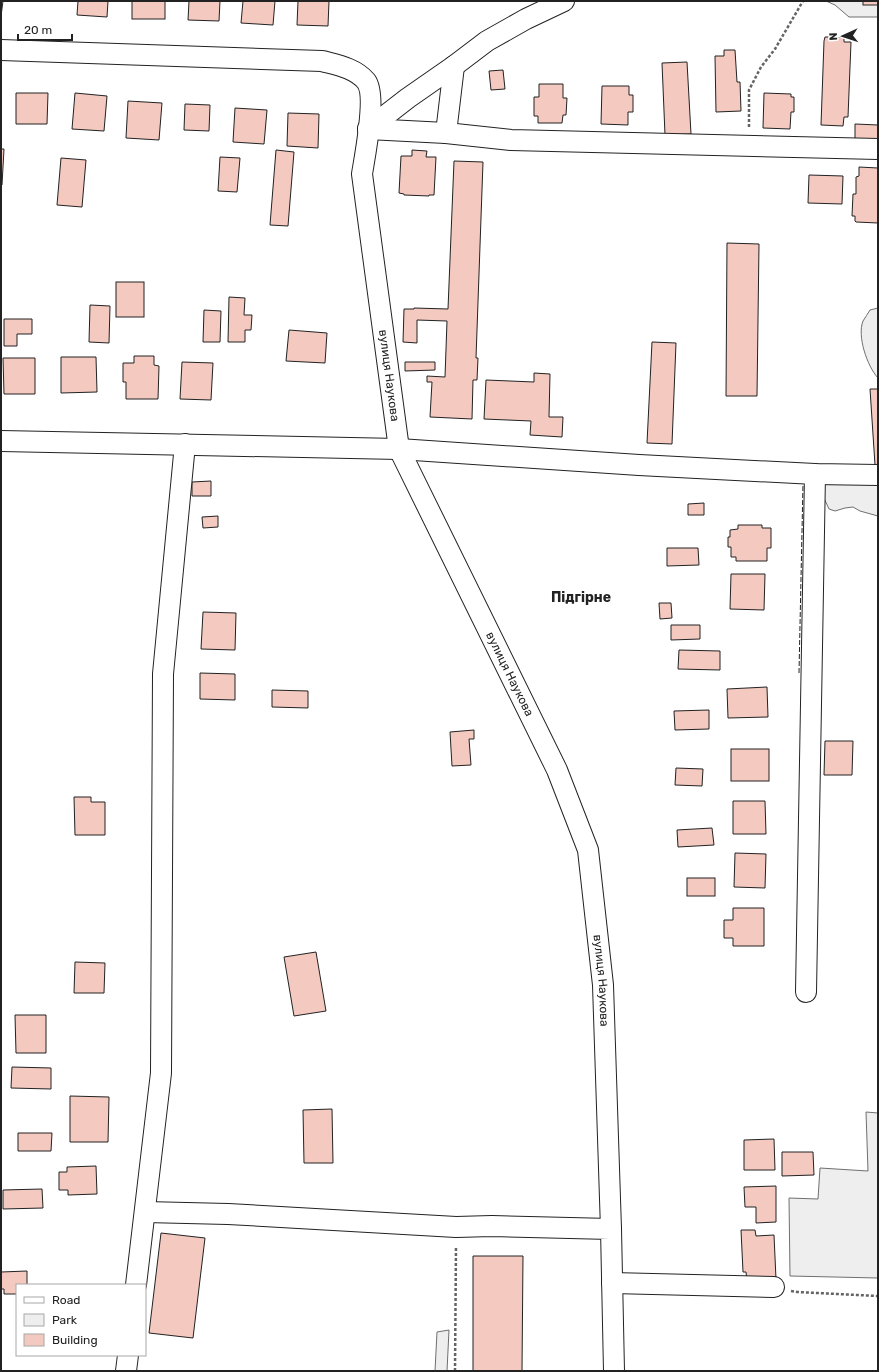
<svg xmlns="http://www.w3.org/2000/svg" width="879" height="1372" font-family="Rubik,sans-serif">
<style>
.green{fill:#eee;stroke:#6f6f6f}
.building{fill:#f3c9c0;stroke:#222}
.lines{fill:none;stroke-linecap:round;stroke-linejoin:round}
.minor-casing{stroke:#222;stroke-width:22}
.path{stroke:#646464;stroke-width:2.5;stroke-dasharray:3 2;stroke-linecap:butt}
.minor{stroke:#fff;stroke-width:20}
.fence{stroke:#222;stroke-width:1;stroke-dasharray:5 2;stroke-linecap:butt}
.labels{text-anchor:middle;stroke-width:3;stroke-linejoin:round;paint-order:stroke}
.street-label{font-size:12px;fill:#222;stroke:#fff}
.quarter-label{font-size:14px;font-weight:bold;fill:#222;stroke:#fff}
</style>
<rect width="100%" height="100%" fill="#fff"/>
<!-- green -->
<g class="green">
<polygon points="826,1 878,1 878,17 849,17 835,5"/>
<path d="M878,308v70c-11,-12 -21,-42 -15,-57 2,-4 5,-7 7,-11z"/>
<polygon points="827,479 868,482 878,486 878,516 860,511 853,507 845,508 835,511 829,509 823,496 821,488"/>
<polygon points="866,1112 878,1113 878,1278 790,1276 789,1198 818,1199 820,1168 868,1171"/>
<polygon points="449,1330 447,1371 435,1371 437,1332"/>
</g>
<!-- building -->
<g class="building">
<polygon points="1,1 3,1 1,16"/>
<polygon points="78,1 108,1 107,17 77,15"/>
<rect x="132" y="1" width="33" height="18"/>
<polygon points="189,1 220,1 219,21 188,20"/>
<polygon points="243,1 275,1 273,25 241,23"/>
<polygon points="298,1 329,1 328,26 297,25"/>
<rect x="863" y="1" width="15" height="4"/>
<polygon points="825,37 844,37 844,42 851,42 848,117 844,117 843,126 821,125 824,41"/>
<polygon points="724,50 735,50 737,82 740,82 741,111 716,112 715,56 724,56"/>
<polygon points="687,62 691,134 665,135 662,63"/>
<polygon points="503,70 505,89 491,90 489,71"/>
<polygon points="539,84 563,84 563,98 567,98 566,115 563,115 562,123 538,123 538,116 534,116 534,97 539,97"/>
<polygon points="602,86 629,86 629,95 633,95 633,112 628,112 628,125 601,124"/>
<polygon points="16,93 48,93 47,124 16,124"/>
<polygon points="75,93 107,96 104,131 72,129"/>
<polygon points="764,93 791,94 791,97 794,97 794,112 791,112 790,129 763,128"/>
<polygon points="128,101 162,103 159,140 126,138"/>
<polygon points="185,104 210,105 209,131 184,130"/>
<polygon points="235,108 267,110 264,144 233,142"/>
<polygon points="288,113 319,114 318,148 287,146"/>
<polygon points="855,124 878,125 878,141 855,140"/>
<polygon points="1,149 4,149 2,185 1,185"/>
<polygon points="276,150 294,152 288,226 270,225"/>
<polygon points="412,150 427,151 426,157 436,157 434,195 429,195 429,196 404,195 404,194 399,193 401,156 412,156"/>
<polygon points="220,157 240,158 237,192 218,191"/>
<polygon points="61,158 86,160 82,207 57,205"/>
<polygon points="454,161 483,162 476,358 478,358 477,380 473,380 472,419 430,417 432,382 427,382 427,376 445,377 447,321 417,320 417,343 403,342 404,309 414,309 414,308 448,309"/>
<polygon points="859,167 878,168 878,223 856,222 855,221 855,216 852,216 853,194 856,194 856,177 859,176"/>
<polygon points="809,175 843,176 842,204 808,203"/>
<polygon points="727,243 759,244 757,396 726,396"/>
<rect x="116" y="282" width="28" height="35"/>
<polygon points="229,297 245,298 244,315 252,315 251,330 245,330 245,342 228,342"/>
<polygon points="90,305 110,306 109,343 89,342"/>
<polygon points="204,310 221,311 220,342 203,342"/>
<polygon points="4,319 32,319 32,334 17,334 17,346 4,346"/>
<polygon points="289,330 327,333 325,363 286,361"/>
<polygon points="652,342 676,343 672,444 647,443"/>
<polygon points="134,356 154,356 154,365 159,366 158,399 126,399 126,382 123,382 123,363 134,363"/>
<polygon points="61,357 96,357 97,392 61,393"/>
<polygon points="3,358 35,358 35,394 4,394"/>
<polygon points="182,362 213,363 211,400 180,399"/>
<polygon points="405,362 435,362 435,370 405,371"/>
<polygon points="534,373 550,374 549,417 563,417 562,437 530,435 531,421 484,419 486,380 534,382"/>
<polygon points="870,389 878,389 878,464 875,465"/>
<polygon points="211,481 211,496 192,496 192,482"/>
<polygon points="704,503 704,515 688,515 688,504"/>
<polygon points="218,516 218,527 203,528 202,517"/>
<polygon points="738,525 762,525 762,528 771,528 771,548 767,548 767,561 736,561 736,557 731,557 731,547 728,547 728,537 730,537 730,530 738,529"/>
<polygon points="667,548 698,548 699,565 667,566"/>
<polygon points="731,574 765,574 764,610 730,609"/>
<polygon points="659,603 671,603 672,618 660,619"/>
<polygon points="203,612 236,613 235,650 201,649"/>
<polygon points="671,625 700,625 700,639 671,640"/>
<polygon points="679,650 720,651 720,670 678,669"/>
<polygon points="200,673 235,674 235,700 200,699"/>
<polygon points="767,687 768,717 728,718 727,689"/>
<polygon points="272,690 308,691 308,708 272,707"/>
<polygon points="709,710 709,729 675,730 674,711"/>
<polygon points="474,730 474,739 469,739 471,765 452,766 450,732"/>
<polygon points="825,741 853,741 852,775 824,775"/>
<rect x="731" y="749" width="38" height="32"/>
<polygon points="676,768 703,769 702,786 675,785"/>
<polygon points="74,797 91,797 91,802 105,802 105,835 75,835"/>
<polygon points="733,801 765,801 766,834 733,834"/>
<polygon points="712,828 714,845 678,847 677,830"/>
<polygon points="735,853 766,854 765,888 734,887"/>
<rect x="687" y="878" width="28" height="18"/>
<polygon points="733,908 764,908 764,946 733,946 733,938 724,938 724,920 733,920"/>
<polygon points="316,952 326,1011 294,1016 284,957"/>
<polygon points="75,962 105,963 104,993 74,993"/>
<polygon points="15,1015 46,1015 46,1053 16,1053"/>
<polygon points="12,1067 51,1068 51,1089 11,1088"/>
<polygon points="70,1096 109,1097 108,1142 70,1142"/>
<polygon points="332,1109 333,1163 304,1163 303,1110"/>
<polygon points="18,1133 52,1133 51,1151 18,1151"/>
<polygon points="774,1139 775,1170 744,1170 744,1140"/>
<polygon points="782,1152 813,1152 814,1175 782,1176"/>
<polygon points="96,1166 97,1194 68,1195 68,1190 59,1190 59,1172 67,1172 67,1167"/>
<polygon points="776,1186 776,1222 756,1223 756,1207 745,1207 744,1187"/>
<polygon points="42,1189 43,1208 3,1209 3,1190"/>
<polygon points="741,1230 755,1230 756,1236 774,1235 776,1279 747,1281 746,1272 743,1272"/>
<polygon points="161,1233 205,1238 193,1338 149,1333"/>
<polygon points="473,1256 523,1256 522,1371 473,1371"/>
<polygon points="27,1271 27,1285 17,1285 17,1294 4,1294 4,1289 1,1289 1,1272"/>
</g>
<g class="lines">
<defs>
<g id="minor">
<path id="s1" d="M1,50l321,11c15,4 33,7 44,20 11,14 -1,74 -4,93l37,275 158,321 31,80 15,135 8,244"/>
<polyline points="368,129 446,133 511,140 878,149"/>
<polyline points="368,129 408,98 454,66 487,41 526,19 564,1"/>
<polyline points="446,133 454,66"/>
<polyline points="1,441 399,449 639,465 815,474 878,475"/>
<polyline points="806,992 815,474"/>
<polyline points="145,1212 228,1214 456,1227 492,1226 611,1229 614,1371"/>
<polyline points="612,1283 774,1287"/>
<polyline points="136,1285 161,1073 163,674 185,444"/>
<polyline points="126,1371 128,1355"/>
</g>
</defs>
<!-- minor casing -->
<use href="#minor" class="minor-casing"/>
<!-- path -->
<g class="path">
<polyline points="749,127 749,90 761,67 775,49 803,1"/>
<polyline points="791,1291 797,1292 878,1296"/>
<polyline points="455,1371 456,1246"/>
</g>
<!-- minor -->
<use href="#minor" class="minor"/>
<!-- fence -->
<polyline class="fence" points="799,673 803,484"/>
</g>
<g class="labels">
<!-- street labels -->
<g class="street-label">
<text dy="4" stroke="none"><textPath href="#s1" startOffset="668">вулиця Наукова</textPath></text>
<text dy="4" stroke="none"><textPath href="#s1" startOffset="993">вулиця Наукова</textPath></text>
<text dy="4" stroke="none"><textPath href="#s1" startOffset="1317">вулиця Наукова</textPath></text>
</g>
<!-- quarter labels -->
<g class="quarter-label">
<text x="581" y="602">Підгірне</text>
</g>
</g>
<!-- border -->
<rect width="879" height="1372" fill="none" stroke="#222222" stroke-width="4"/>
<!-- legend -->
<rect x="16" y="1284" width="130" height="72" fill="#ffffff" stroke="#a7a7a7"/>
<rect x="24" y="1297" width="20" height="6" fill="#ffffff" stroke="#a7a7a7"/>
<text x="52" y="1304" font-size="12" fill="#222222">Road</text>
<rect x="24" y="1314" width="20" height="12" fill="#eeeeee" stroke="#a7a7a7"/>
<text x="52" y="1324" font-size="12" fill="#222222">Park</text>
<rect x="24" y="1334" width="20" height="12" fill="#f3c9c0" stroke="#a7a7a7"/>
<text x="52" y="1344" font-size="12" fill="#222222">Building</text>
<!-- north arrow -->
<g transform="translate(843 36) rotate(267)" stroke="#ffffff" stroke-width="3" paint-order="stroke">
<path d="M0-3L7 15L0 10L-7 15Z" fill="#222222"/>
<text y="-6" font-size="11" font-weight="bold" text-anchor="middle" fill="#222222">N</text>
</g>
<!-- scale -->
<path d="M18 34v6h54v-6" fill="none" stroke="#222222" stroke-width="2"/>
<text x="24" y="34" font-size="12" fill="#222222" stroke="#ffffff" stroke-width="3" paint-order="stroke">20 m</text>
</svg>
